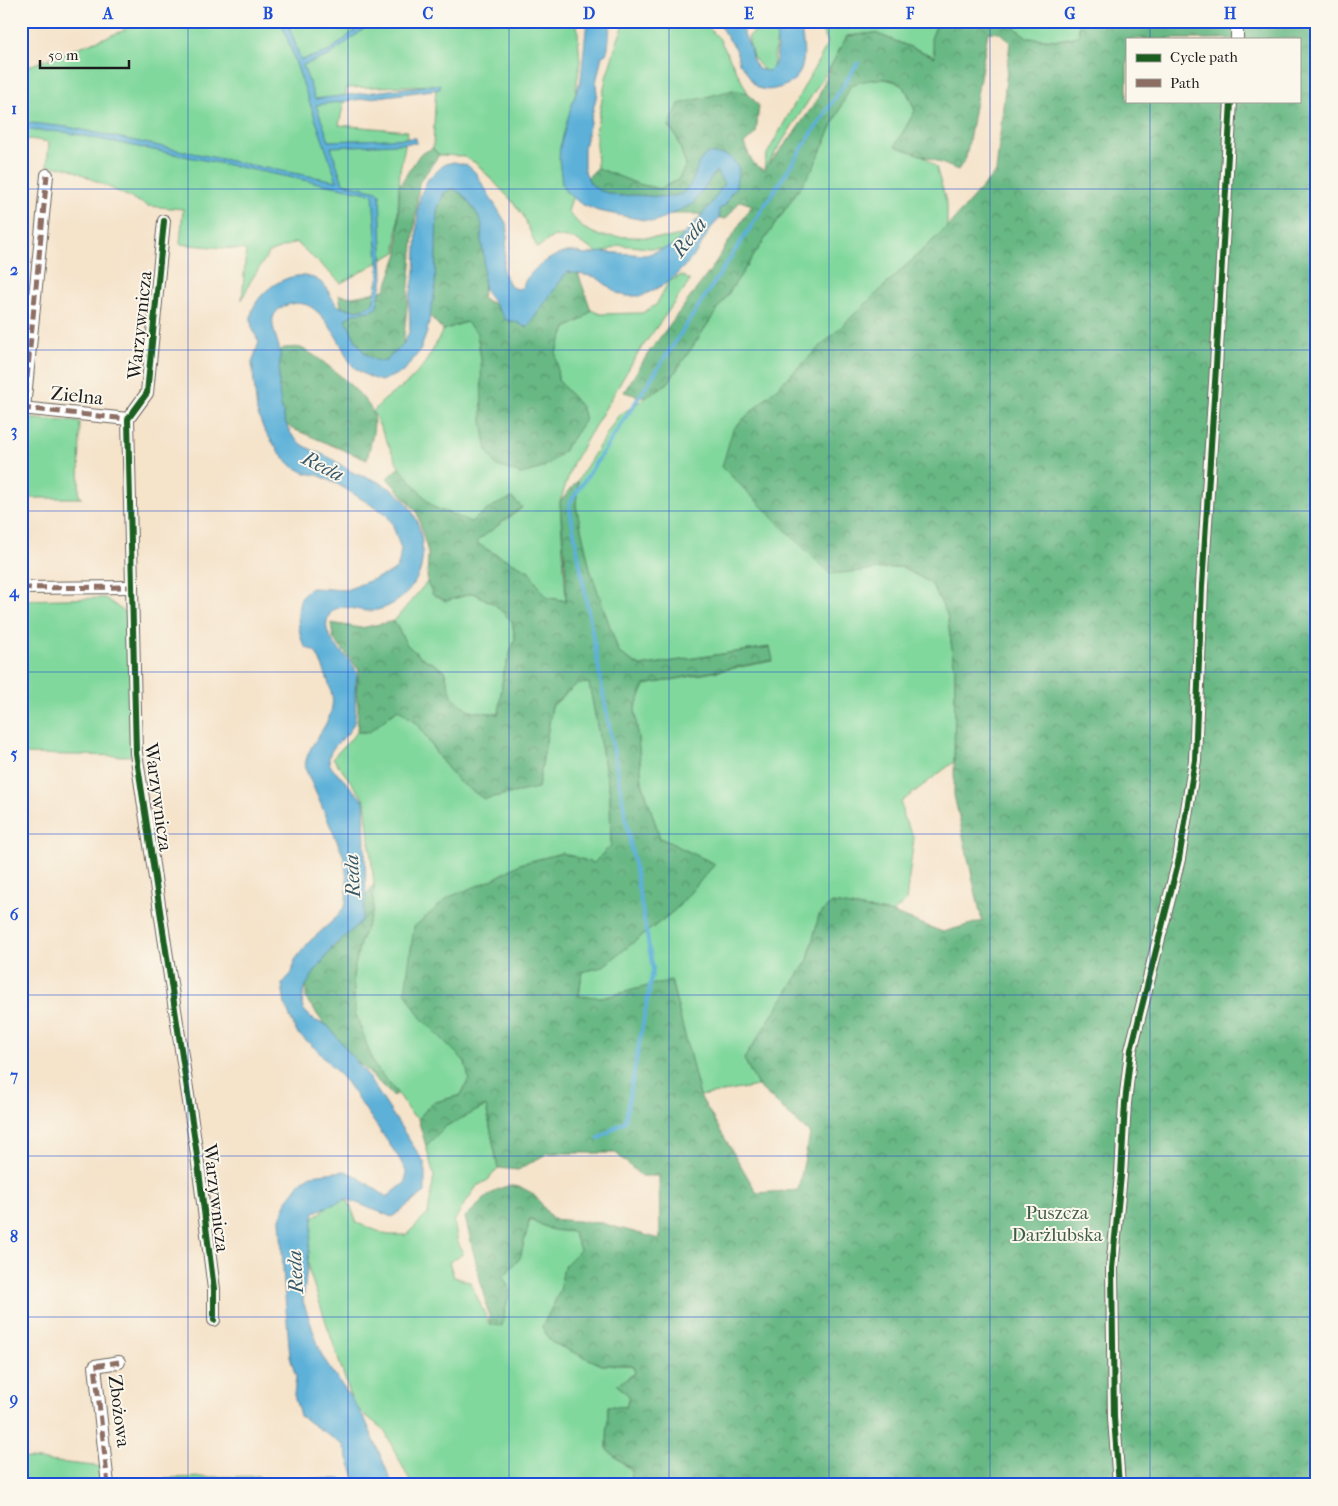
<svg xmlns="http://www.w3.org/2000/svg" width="1338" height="1506" font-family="'IM FELL French Canon',serif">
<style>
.grass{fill:#81d89d;stroke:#4e7a5c}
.forest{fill:url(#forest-crowns);stroke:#426a50;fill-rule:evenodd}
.water{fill:#5db1d9;stroke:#3c667a}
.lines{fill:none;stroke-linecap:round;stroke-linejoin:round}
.stream{stroke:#5db1d9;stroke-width:4}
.street-casing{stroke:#686259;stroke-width:14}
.street{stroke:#fff;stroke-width:12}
.quiet{stroke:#8d6e63;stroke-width:5;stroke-dasharray:10 5;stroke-linecap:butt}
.cycleway-casing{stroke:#fbf7ec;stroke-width:9}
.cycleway{stroke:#1b5e20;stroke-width:6}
.grid{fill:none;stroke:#1d4ed8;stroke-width:1;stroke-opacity:0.55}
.labels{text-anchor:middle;stroke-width:4;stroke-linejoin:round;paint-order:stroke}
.street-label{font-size:19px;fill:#1c1c1c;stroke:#fbf7ec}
.park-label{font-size:19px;fill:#3f5e49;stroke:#fbf7ec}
.water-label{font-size:20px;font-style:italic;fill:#365868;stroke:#fbf7ec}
.neatline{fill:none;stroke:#1d4ed8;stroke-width:2}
.grid-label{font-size:16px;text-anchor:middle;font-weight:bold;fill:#1d4ed8}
</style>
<defs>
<pattern id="forest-crowns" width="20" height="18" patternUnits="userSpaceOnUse" patternTransform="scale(1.25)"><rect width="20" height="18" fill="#68b884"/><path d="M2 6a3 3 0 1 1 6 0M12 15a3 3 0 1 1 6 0" fill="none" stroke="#55956b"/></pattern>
</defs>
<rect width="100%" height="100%" fill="#fbf7ec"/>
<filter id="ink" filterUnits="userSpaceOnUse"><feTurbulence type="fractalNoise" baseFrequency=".02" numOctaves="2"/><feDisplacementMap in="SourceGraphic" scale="10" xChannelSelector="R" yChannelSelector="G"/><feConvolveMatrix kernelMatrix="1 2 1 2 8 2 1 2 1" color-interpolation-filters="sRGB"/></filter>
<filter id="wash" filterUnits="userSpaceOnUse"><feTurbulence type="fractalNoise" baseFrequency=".0096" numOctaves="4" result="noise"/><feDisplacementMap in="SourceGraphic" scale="20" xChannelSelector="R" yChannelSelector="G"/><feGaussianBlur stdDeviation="1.12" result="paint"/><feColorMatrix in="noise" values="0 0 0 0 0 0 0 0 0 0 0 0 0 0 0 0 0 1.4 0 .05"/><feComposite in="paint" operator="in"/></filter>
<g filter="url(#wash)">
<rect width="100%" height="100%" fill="#f5e3ca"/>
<!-- grass -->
<g class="grass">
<polygon points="122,21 577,21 580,62 566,160 572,198 568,212 583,228 600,236 667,238 685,234 668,250 620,245 600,254 574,239 554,236 537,248 523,215 512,201 476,163 462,156 439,155 433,148 436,85 347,88 339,125 408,131 400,170 396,252 341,283 296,242 269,253 250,282 242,300 246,250 180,244 183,209 148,206 69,168 47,166 49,142 30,139 21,141 21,69 125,30"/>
<polygon points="626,21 702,21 719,38 748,93 732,90 669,126 677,138 686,165 678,180 660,189 638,184 597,168 596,132 606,78 618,39"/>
<polygon points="757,21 779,21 773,68 766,73 753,57 748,37 760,27"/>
<polygon points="820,21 938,21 931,39 936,57 875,33 847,36 832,64 764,170 766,156 828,43 820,27"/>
<polygon points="1007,21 1079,21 1079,36 1058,40 1028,38"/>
<path d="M874,78c30,3 30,7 41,33l-20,35 29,10 12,11 11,37v23l-214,202 97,144 71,-6 30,16 16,31 8,56 -1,92 -53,40 2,15 11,20 -8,64 -13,12 -61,-10 -13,12 -11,45 -64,99 14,27 -58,10 -29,-116 -65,17h-27l3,-25 20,-5 73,-57 40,-46 -55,-26 -18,-56 -7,-74 10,-23 127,-24 -2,-14 -130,19 -21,-13 -29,-84 -14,-63 2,-26 40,-64 50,-33 145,-215 38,-84z"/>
<path d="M682,275l8,6 -52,72 -65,110 -13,39 6,99 -20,-4 -17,-26 -43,-22 -11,-7 47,-34 -29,-2 -22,16 -38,-15 -25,-28 -9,-12 -26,-55c8,-12 23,-20 35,-30 17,-15 25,-32 35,-52l23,-8 11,11 21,133 23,7 22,-5 39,-60 -24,-28 -2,-28 10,-24 17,-9 8,-9 9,4 42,-1 14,-8 13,-24z"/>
<polygon points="21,418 80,422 79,497 82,498 21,498"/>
<polygon points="427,582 433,595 446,601 473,593 494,604 512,621 515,639 503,674 499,714 469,711 452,696 444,670 421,657 407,645 394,621"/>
<polygon points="105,598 130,616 131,756 21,754 21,600"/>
<polygon points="589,683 610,794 611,845 594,863 562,853 520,864 492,880 421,1018 465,1062 469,1079 461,1095 432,1103 418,1119 410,1113 397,1093 374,1065 355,1012 353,975 360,943 373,911 374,884 365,801 333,758 357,732 369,732 398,709 418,724 438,756 458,781 538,788 552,706 577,684"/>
<polygon points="486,1106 498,1168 488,1180 477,1186 460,1211 454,1222 458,1242 463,1254 449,1262 454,1277 470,1282 490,1325 502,1325 503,1277 520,1258 530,1219 552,1230 573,1232 580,1250 564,1266 560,1291 542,1327 551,1342 602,1365 633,1365 635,1373 626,1407 608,1406 607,1450 632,1471 629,1485 412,1485 384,1430 354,1406 309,1271 306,1235 314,1218 340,1196 349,1202 357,1223 388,1235 406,1235 428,1214 434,1176 426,1146 446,1126"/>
<polygon points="21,1458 103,1467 103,1485 21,1485"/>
<polygon points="259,1476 261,1485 165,1485 165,1478"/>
</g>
<!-- forest -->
<g class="forest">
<path d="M938,21h69l21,17 30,2 21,-4v-15h238v1464h-688l3,-15 -25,-20 1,-44 18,1 3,-11 -12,-11 18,-12 -2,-8h-31l-51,-23 -9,-15 18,-36 4,-25 16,-16 -7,-18 -21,-2 -22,-11 -10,39 -17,19 7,12 -8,37 -11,-1 -26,-108c20,-17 37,-43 65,-25 8,5 16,19 22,27l49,4 59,16 -1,-63h-18l-25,-23h-68l-30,17 -20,-2 -12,-62 -40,20 -20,20 -8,-27 14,-16 29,-8 8,-16 -4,-17 -44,-44 -16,-26 9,-65 35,-30 43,-17 28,-16 42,-11 32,10 17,-18 -1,-51 -21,-111 -12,1 -25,22 -14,82 -54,11 -26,-18 -20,-25 -20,-32 -20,-15 -29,23h-12l1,-25 -2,-16 3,-21 -26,-32 -2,-15 30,5 33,-7 13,24 14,12 23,13 8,26 17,15 30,3 4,-40 12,-35 -3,-18 -18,-17 -21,-11 -27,8 -13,-6 -6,-13 1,-29 -11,-41 -30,-34 12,-11 34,40 38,15 22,-16 19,-8 10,9 -46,35 10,7 43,22 17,26 20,4v-26l-6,-73 18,-22 -2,26 14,63 29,84 21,13 130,-19 3,13 -128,25 -10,23 7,74 18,56 55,26 -40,46 -73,57 -20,5 -3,24 27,1 65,-17 29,116 57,97 41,-3 12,-56 -52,-48 -14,-27 64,-99 11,-45 13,-12 61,10 50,19 39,-11 -28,-126 1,-125 -8,-56 -16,-31 -30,-16 -71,7 -108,-107 11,-38 214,-202 49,-55 14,-130 -10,-9 -12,-1 -22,126 -8,12 -34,-14 -29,-10 20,-35c-3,-7 -5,-15 -9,-21 -13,-18 -39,-10 -55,-5l-38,83 -145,215 -24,15 -20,-6 25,-40 61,-81 42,-66 -12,-4 -14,18 -28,-5h-34l-77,-15 -1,-20 11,-11 41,16 22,5 18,-9 8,-15 -9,-27 -8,-12 10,-22 54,-14 15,3 11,13 -3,27 -12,11 9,19 11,7 28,-34 25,-36 15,-36 15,-28 28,-3 60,24 -4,-18zM1127,39h172v62h-172z"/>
<polygon points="433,148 439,155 419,183 403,347 378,372 345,327 339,295 353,297 385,290 398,253 399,186 420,154"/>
<polygon points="461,180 494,208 482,299 502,307 550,266 576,267 591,310 583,319 566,328 556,352 558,380 582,408 585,420 563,452 543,468 521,474 497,466 487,451 482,422 481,359 477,333 466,322 443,330 428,314 438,186"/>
<path d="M284,348c5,0 14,-2 19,1 16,7 67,49 70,65 3,15 -3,31 -6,46l-76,-32 -13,-11v-65z"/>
<polygon points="374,884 373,911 360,943 353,975 355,1012 374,1065 397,1093 393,1096 337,1042 306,999 306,980 317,962 338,944 360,904"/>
</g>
<!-- water -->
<g class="water">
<path d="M281,21h6l14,39 27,-8 39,-31h7l-45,35 -26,9 12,34 125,-15v5l-124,16 13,36 87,-3 1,5 -86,4 12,36 34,8 3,3 3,84 -6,29 -3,3 -21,4 -8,5c9,17 19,45 41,42l18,-18 6,-13 -1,-29 6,-29 3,-64 2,-12 8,-17 17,-15 9,-2 13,3 8,7 31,51 2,7 -5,41 8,16 6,2 5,-1c2,-4 3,-8 6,-11 11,-14 39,-33 56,-22l18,-3 44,3 28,-10 33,-36 17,-25 -8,-13 -23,33 -39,18 -56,-11 -17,-7 -16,-13 -3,-7 -3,-25 1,-12 11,-40 10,-28 6,-58h21l3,3c-3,10 -1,21 -5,30l-4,2 -6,27 1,11 -13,53v22l6,14 8,7 21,6 14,-1 35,2 14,-3 10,-12 7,-20 8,-9c19,4 20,-4 32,16l-4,21 -4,3 -6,13 -6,3v10l-8,9 -17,28 -18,19 -11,9 -23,12h-16l-9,-3 -21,-16 -29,-5 -40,56 -11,-6 -10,-2 -21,-29 -2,-12 1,-21 -3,-18 1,-16 -6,-12 -13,-17 -10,-7 -9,5 -7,18 -2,79 -8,42 -7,19 -17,21 -22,9c-9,-3 -17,-6 -25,-12 -8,-7 -10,-15 -15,-24 -8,-14 -21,-37 -37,-41 -15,-3 -34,5 -31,21 1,10 6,18 7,28 1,6 -1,13 -1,20 -1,18 2,47 13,62 10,12 21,15 34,21 10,4 18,12 28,17 5,3 10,3 15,5 7,2 15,7 22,11 25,15 36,50 30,78 -5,23 -29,44 -53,44 -12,0 -29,-10 -38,3 -16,25 29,45 27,63 -1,5 -2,10 -2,16 0,11 2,22 -2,32 -5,11 -15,16 -21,25 -9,15 4,21 12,30 6,7 13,14 20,21l2,96 -4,22 -4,6 -25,22 -19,26 -10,16 -2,16 2,5 10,10 14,6 37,46 60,92v28l-33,25 -45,-18 -33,13 -11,89 19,55 43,63 28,66h-35l-15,-40 -43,-29 -6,-21 2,-18 -6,-20 -6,-73 -4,-65 7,-18 12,-17 12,-9 34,-4 11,5 31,21 19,-15v-11l-7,-13 -52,-75 -31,-34 -19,-16 -12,-28 -3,-21 10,-11 3,-13 6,-8 8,-10 28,-25 9,-13 1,-24 -3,-23 -39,-89c1,-28 35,-46 26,-77 -1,-6 -12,-36 -16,-39 -5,-4 -9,-2 -12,-9 -5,-11 -7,-34 -2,-45 2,-5 7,-8 11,-10l34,2 46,-18 5,-4 2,-6 2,-13 -9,-26 -6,-9 -47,-29 -21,-10 -13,-2 -13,-7 -13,-14 -15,-22 -7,-18 -5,-49 7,-21c-4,-8 -9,-16 -8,-25 2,-22 33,-44 54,-41 27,3 23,29 39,32 11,3 21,2 29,-5l6,-28 -6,-81 -309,-62 -43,-2v-8l47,5 192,40 77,14z"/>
<path d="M719,21h19l12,26 2,11 6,11 10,2c15,-6 7,-37 7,-50h24c5,22 12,55 -15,65 -7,3 -15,5 -23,3 -11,-4 -12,-18 -22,-26l-3,-14 -13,-18z"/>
<polygon points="277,1479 339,1479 347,1482 348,1485 278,1485"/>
</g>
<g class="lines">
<!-- stream -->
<polyline class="stream" points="598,1139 625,1121 653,969 569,504 858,63"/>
</g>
</g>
<g filter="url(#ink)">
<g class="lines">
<defs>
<g id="street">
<polyline points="1237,21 1237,39"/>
<polyline points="164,221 147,393 128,419 136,753 196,1148 214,1289 214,1320"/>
<polyline points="21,408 128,419"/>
<polyline points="24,408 47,175"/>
<polyline points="21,588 132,587"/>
<polyline points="108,1485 95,1366 119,1362"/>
<polyline points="1119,1485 1114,1418 1112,1269 1121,1175 1125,1103 1131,1050 1179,859 1195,760 1202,586 1216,367 1231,101"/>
</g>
</defs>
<!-- street casing -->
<use href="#street" class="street-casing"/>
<!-- street -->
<use href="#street" class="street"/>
<!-- quiet -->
<g class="quiet">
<polyline points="21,408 128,419"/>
<polyline points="24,408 47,175"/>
<polyline points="21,588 132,587"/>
<polyline points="108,1485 95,1366 119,1362"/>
</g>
<defs>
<g id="cycleway">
<polyline points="164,221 147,393 128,419 136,753 196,1148 214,1289 214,1320"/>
<polyline points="1119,1485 1114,1418 1112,1269 1121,1175 1125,1103 1131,1050 1179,859 1195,760 1202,586 1216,367 1231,101"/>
</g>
</defs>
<!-- cycleway casing -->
<use href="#cycleway" class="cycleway-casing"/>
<!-- cycleway -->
<use href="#cycleway" class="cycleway"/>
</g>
</g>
<!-- grid -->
<path class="grid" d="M188,21v1464M348,21v1464M509,21v1464M669,21v1464M829,21v1464M990,21v1464M1150,21v18M1150,101v1384M21,189h1296M21,350h1296M21,511h1296M21,672h1296M21,834h1296M21,995h1296M21,1156h1296M21,1317h1296"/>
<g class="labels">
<!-- street labels -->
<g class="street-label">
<text transform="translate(139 325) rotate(-84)" y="7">Warzywnicza</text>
<text transform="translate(77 395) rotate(6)" y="7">Zielna</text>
<text transform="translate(159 797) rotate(82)" y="7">Warzywnicza</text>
<text transform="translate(217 1198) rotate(83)" y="7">Warzywnicza</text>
<text transform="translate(120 1411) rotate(83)" y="7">Zbożowa</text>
</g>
<!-- park labels -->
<g class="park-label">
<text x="1057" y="1219">Puszcza<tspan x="1057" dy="22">Darżlubska</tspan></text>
</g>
<!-- water labels -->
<g class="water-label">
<text transform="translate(689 237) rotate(-52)" y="7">Reda</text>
<text transform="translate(323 466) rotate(27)" y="7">Reda</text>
<text transform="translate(352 876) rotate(-93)" y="7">Reda</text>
<text transform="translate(295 1272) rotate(-93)" y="7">Reda</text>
</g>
</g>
<!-- margin -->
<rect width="1338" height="1506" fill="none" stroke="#fbf7ec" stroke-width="55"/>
<!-- legend -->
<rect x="1126" y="38" width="175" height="65" fill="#fbf7ec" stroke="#a29f99"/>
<rect x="1136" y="54" width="25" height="8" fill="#1b5e20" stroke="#a29f99"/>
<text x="1170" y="62" font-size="15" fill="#1c1c1c">Cycle path</text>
<rect x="1136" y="79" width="25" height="8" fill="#8d6e63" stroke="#a29f99"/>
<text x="1170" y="88" font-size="15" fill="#1c1c1c">Path</text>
<!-- scale -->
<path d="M40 60v8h89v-8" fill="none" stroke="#1c1c1c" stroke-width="2.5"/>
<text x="48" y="60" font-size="15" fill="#1c1c1c" stroke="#fbf7ec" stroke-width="4" paint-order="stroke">50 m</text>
<rect x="28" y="28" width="1282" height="1450" class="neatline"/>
<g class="grid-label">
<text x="108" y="19">A</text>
<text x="268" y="19">B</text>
<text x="428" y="19">C</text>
<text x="589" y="19">D</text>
<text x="749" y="19">E</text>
<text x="910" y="19">F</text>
<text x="1070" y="19">G</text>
<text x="1230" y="19">H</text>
<text x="14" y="114">1</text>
<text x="14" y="275">2</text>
<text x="14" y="436">3</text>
<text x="14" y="597">4</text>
<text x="14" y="759">5</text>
<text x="14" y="920">6</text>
<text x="14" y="1081">7</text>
<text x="14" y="1242">8</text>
<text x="14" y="1404">9</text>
</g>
</svg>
